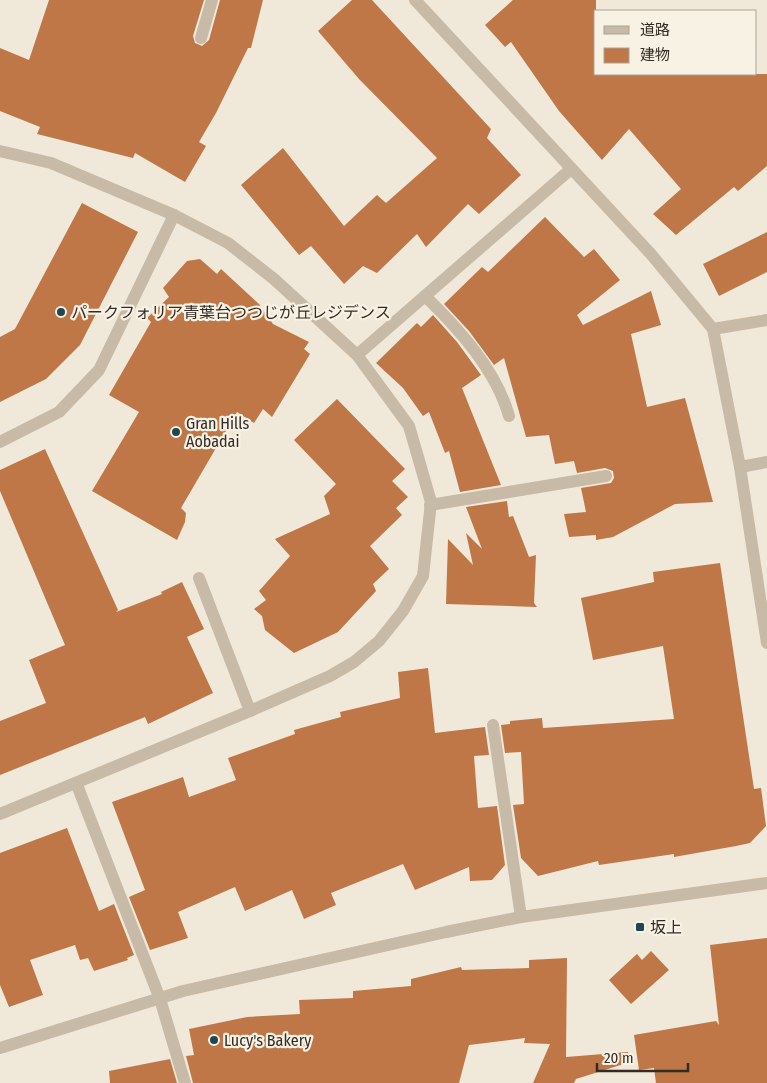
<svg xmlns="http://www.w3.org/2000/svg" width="767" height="1083" font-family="'Fira Sans Condensed','Noto Sans JP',sans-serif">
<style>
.building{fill:#bf7747}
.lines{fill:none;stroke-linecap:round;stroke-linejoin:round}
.minor{stroke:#c7baa6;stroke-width:12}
.poi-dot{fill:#1e4752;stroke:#f8f2e5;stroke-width:2}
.labels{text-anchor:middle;stroke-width:4.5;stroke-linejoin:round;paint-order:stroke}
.poi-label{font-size:16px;fill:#332c26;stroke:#f8f2e5;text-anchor:start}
</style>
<rect width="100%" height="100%" fill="#f0e8d9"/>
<!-- building -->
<g class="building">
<polygon points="49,0 204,0 193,36 195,43 202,46 209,40 220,0 263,0 251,48 248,48 216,113 199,142 206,146 185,182 135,153 133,158 37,134 40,127 0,111 0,48 29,60"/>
<polygon points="352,0 372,0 491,129 487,138 521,175 479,214 468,204 426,247 417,234 377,273 363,266 344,284 311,246 299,255 241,185 283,148 344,226 377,195 386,203 437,158 359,79 318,31"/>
<polygon points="513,0 596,0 596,74 767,74 767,166 738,191 734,187 676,235 653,214 681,189 629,129 602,160 559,111 511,42 505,47 485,25"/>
<polygon points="82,203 138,232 80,345 46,379 0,402 0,337 15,329"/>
<polygon points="545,217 584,257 594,249 620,280 577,315 583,325 651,291 661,325 631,334 647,407 685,398 713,502 675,504 613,537 596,540 596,535 569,537 564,514 586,512 581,488 611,483 614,478 613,471 605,468 577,473 574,461 555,464 549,435 526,437 504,358 494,365 469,331 444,304 482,267 488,272"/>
<polygon points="767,232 767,272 719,296 703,264"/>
<polygon points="200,259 217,274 221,269 259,304 273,324 309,342 304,349 310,354 272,417 263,409 254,423 237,412 181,508 186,513 185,522 177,540 92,491 139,412 109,395 151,322 147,318 169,297 163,288 187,261"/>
<polygon points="433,315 457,342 481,375 462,388 501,485 460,492 449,451 445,453 429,412 423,416 403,388 376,363 417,323 421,327"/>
<polygon points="337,399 405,469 392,481 408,497 396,508 402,515 370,546 389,569 373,584 376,591 338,632 294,653 265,630 262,616 254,609 266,600 259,591 290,556 275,539 330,514 324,496 336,484 294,440"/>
<polygon points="45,449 118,610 116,612 162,594 161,592 182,582 204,629 187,637 213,693 148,724 145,717 0,775 0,721 46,703 29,660 65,645 0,491 0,470"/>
<polygon points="507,501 509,517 513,516 529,557 536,555 534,603 537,607 446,604 448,539 473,565 466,533 482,549 466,507"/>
<polygon points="720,563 754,789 761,788 766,826 750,843 736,846 674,857 674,854 599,865 598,861 538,876 521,858 513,805 524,804 521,752 505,753 501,725 510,724 510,721 542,718 543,728 674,719 663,646 593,660 581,598 654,582 653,572"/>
<polygon points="428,668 435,733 485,727 489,755 474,756 478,808 497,806 505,865 492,880 470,881 469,867 415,890 403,864 331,893 336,905 304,919 292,890 245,911 235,887 178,912 188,938 150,950 129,897 145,890 112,802 183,777 189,797 236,780 228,758 295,734 294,730 341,717 340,712 400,698 398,672"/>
<polygon points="67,828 99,911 114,904 134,955 127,958 128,960 94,971 88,958 80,960 75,945 30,960 43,995 9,1007 0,985 0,853"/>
<polygon points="767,938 767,1083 656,1083 654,1068 639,1070 634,1035 716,1021 719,1025 710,945"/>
<polygon points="651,951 669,970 631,1004 609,980 637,954 642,960"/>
<polygon points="567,958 566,1057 628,1052 630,1062 576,1079 574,1083 533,1083 550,1044 524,1043 525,1038 469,1045 459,1083 193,1083 186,1056 194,1055 189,1029 247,1017 300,1014 299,1000 353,998 353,991 411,986 411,979 461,967 462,970 529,968 529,960"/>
<polygon points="170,1059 177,1083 110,1083 109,1071"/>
</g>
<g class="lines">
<!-- minor -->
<g class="minor">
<polyline points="415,0 650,253 713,329 740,467 767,643"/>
<polyline points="201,38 212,0"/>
<polyline points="0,151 51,163 174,215 228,243 274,279 357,355 409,426 431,502 423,576 403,611 379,641 354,662 330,676 250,711 0,814"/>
<path d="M425,296c34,33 71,74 84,120"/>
<polyline points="713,329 767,320"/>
<polyline points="357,355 571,169"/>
<polyline points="0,442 59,412 99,370 174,215"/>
<polyline points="740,467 767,462"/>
<polyline points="430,505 606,476"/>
<polyline points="199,578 250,711"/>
<polyline points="493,725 521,917"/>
<polyline points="77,785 160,999 185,1083"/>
<polyline points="0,1048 183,991 446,932 521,917 767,883"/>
</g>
</g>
<!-- markers -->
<g class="poi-dot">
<circle cx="61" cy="312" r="5"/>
<circle cx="176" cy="432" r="5"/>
<rect x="635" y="922" width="10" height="10" rx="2.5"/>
<circle cx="214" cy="1040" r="5"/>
</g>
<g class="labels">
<!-- poi labels -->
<g class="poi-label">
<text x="71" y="318">パークフォリア青葉台つつじが丘レジデンス</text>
<text x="186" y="429">Gran Hills<tspan x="186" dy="18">Aobadai</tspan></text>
<text x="650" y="933">坂上</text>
<text x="224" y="1046">Lucy's Bakery</text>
</g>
</g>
<!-- legend -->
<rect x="594" y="10" width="162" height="65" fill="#f8f2e5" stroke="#a9a399"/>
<rect x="604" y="26" width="25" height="8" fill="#c7baa6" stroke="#a9a399"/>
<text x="640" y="35" font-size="15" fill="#332c26">道路</text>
<rect x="604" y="48" width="25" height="15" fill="#bf7747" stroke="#a9a399"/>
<text x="640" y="60" font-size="15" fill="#332c26">建物</text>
<!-- scale -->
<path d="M597 1063v8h91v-8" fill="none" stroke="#332c26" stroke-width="2.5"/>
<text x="604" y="1063" font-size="15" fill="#332c26" stroke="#f8f2e5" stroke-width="4" paint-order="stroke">20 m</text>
</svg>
